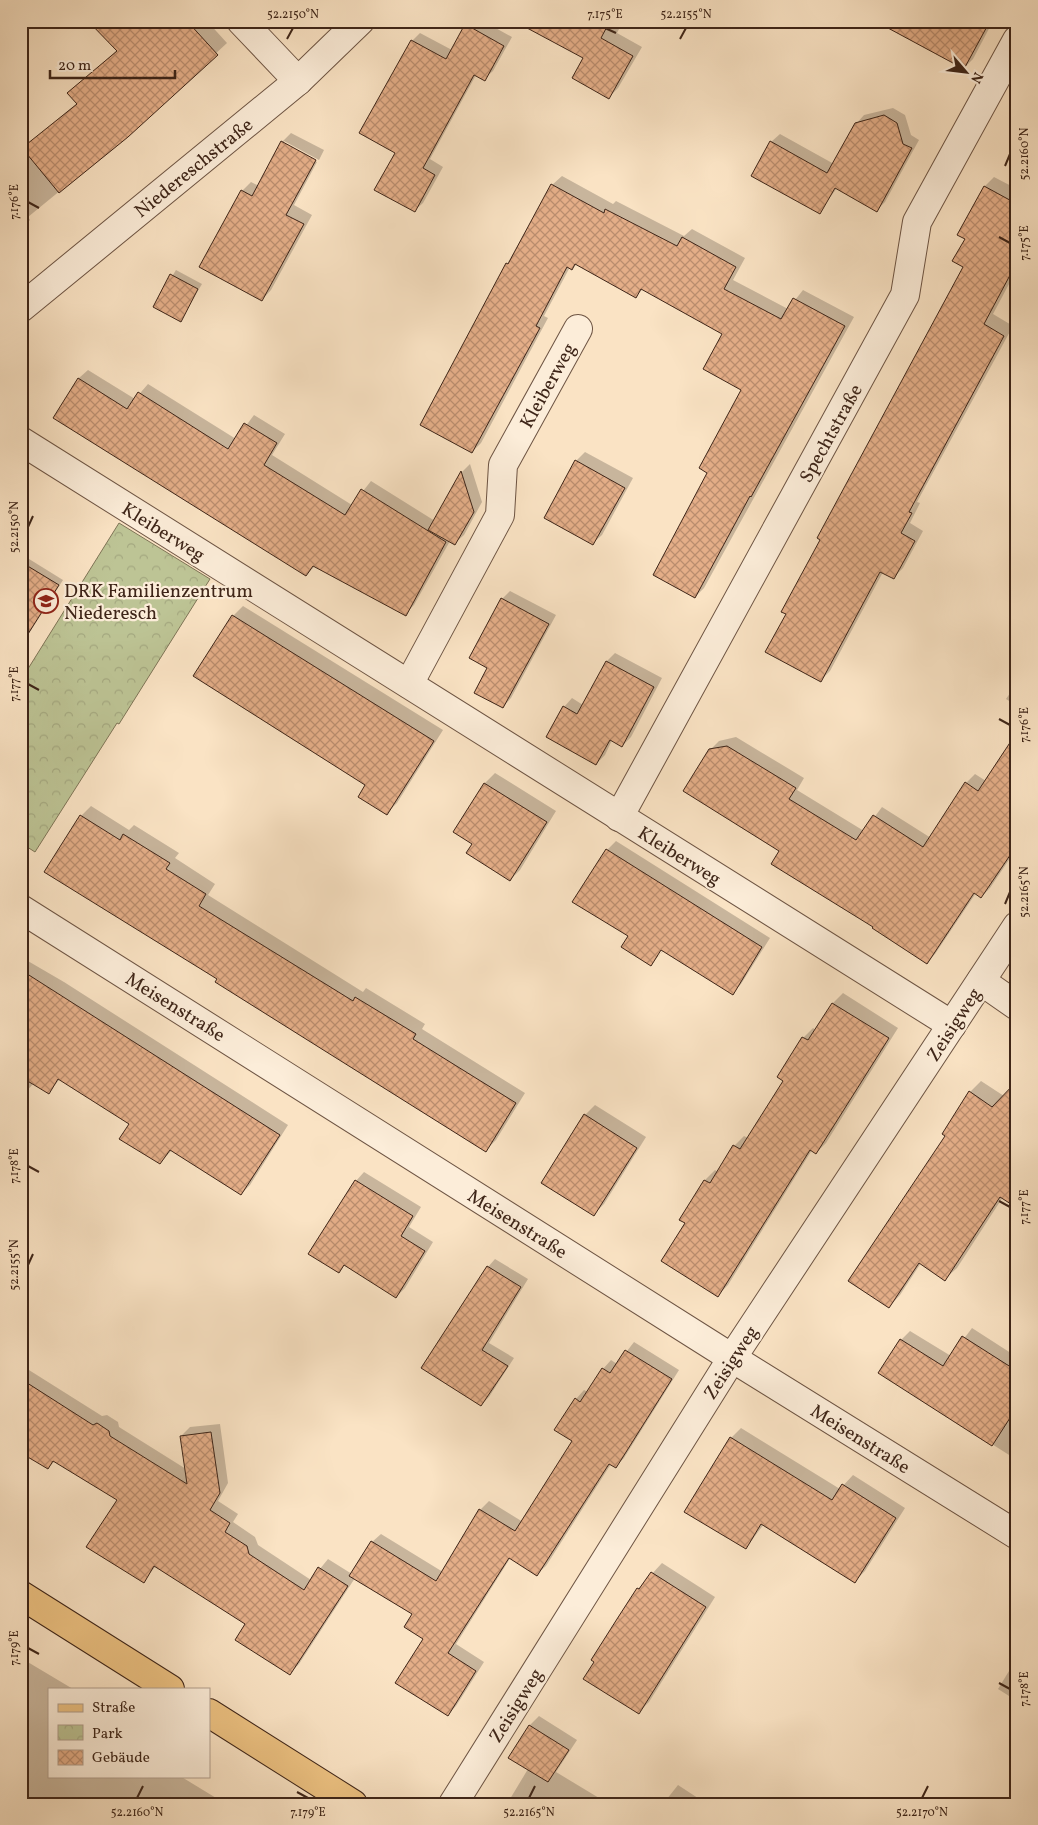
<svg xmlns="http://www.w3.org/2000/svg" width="1038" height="1825" font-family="Vollkorn,serif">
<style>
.park{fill:url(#park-crowns);stroke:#7e7456}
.shadow{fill:#0003;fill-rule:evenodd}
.building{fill:url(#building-cross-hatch);stroke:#3e2518}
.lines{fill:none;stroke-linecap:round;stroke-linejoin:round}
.minor-casing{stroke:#6d5443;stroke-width:30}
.major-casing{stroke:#3e2518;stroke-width:30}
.minor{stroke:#fcedd9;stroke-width:28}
.major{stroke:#edc282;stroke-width:28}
.ticks{fill:none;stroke:#3e2518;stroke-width:2}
.labels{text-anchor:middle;stroke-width:4.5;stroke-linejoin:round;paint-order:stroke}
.street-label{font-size:19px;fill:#3e2518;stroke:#fcedd9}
.poi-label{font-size:19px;fill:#3e2518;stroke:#fcedd9;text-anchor:start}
.neatline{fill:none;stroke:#3e2518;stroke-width:2}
.ticks-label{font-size:12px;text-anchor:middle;fill:#3e2518}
</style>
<defs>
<pattern id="park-crowns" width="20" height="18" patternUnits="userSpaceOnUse" patternTransform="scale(1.25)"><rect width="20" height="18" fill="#bdc495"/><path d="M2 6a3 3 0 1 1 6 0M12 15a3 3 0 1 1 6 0" fill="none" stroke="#a4a880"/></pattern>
<pattern id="building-cross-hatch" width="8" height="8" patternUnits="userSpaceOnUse" patternTransform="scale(1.25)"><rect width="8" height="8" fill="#e4ae88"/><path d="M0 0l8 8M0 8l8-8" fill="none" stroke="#ba8d6e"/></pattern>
</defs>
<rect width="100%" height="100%" fill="#fae3c4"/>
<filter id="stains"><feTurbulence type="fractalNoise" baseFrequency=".004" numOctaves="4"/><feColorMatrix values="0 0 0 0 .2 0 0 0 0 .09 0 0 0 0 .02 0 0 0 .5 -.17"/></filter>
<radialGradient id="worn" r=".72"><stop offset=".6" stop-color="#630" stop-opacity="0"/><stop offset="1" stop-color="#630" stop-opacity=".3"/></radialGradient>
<!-- park -->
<polygon class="park" points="119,523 210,579 119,724 117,723 35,852 21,843 21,680"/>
<!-- shadow -->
<g class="shadow">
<polygon points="188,21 207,21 227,43 127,136 28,217 30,220 21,229 21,154 25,150 24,148 77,103 69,93 117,50 146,63"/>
<polygon points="470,21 483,21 512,37 493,71 484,79 476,75 430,159 443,167 423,203 414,211 396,152 412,41 420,33 452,50"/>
<polygon points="522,21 623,21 617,33 642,47 618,88 609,97 585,58"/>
<polygon points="927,21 993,21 973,59 964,68"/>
<polygon points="893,108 905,115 911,135 919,140 885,202 877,210 837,188 819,212 771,142 780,134 834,164 856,124 864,115"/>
<polygon points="291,133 324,150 319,160 284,141 284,144 317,162 294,205 312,215 271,290 262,300 242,191 251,182 259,186 282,142"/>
<polygon points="562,176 613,204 616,201 684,236 692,229 745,258 733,280 788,309 803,290 854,317 704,588 695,597 709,472 743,389 724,333 643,289 636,296 577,264 572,269 570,267 544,316 548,318 481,443 472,452 422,425 507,264 552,185"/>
<polygon points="994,177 1017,189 1017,269 993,314 1013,326 917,502 920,503 910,523 923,531 903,568 893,578 883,572 830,671 821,680 787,614 965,266 966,239 985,186"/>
<polygon points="176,270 202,284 180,320 154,306"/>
<polygon points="88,370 135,399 148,384 236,439 254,415 285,434 272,455 352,505 371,481 435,521 462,472 470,464 482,502 464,535 455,543 450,541 414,605 405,614 315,566 306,575 55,417 79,378"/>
<polygon points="585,452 633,478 602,535 593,543 576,461"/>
<polygon points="21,554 63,580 21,646"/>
<polygon points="510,591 556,615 511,698 503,707 489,667 502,599"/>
<polygon points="243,606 443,730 397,803 387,813 233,616"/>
<polygon points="615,653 662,678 631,737 622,746 612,740 605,755 596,764 564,707 572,698 583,705 607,661"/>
<polygon points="1017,683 1017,706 1006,699"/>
<polygon points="1017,734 1017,848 990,888 981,897 976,893 935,954 927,963 875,926 781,850 710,750 719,741 736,737 804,778 797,790 864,831 882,807 931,838 966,783 975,774 986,781"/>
<polygon points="495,773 556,811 520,870 510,880 474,844 455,832 485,783"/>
<polygon points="91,806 129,830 134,825 179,853 175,858 215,884 208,895 363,992 366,988 425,1024 422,1029 525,1093 496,1140 486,1150 218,979 81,816"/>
<path d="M616,841l154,97 -29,46 -9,9 -68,-43 -13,14 -22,-28 -22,-86zM664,944l2,1 -7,11h-3z"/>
<polygon points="21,957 64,982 288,1125 250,1185 241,1194 172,1150 160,1163 130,1123 60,1079 49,1092 34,1083 21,1097"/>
<polygon points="843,993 898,1028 826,1143 816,1153 812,1150 728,1285 718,1295 686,1223 681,1219 705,1180 715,1170 718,1172 734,1146 744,1136 748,1138 785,1080 803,1038 813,1028 816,1030 833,1003"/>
<polygon points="981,1081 1004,1096 1003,1197 957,1268 945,1279 921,1263 900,1295 889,1307 947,1136 970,1092"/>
<polygon points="595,1105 646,1137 604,1204 594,1214 585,1115"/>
<polygon points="364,1172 421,1207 409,1227 433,1242 405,1288 396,1297 345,1265 338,1272 356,1181"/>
<polygon points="495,1259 528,1279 489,1343 514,1358 489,1397 481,1405 422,1368 488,1267"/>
<polygon points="972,1328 1017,1357 1017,1460 880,1373 901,1340 910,1331 951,1356"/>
<polygon points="634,1342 679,1370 624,1458 616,1466 611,1464 546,1566 537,1574 511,1557 456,1644 484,1662 456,1706 448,1714 425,1638 414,1614 355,1578 299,1664 290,1673 247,1624 156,1566 143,1581 118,1500 55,1461 48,1468 21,1451 21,1365 102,1416 107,1415 118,1422 119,1427 186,1469 181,1436 190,1427 220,1424 228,1483 218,1501 238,1514 233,1522 255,1537 258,1545 311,1580 328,1559 352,1574 372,1542 381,1534 443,1572 480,1510 489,1501 523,1522 574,1441 576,1399 584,1390 588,1392 603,1369 611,1360 617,1364"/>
<polygon points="741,1428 840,1489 853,1475 905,1508 865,1571 855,1581 764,1524 746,1548 731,1438"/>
<polygon points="662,1563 715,1597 649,1702 639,1712 638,1589"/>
<polygon points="1017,1642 1017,1654 1011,1651"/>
<polygon points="21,1658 73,1689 49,1689 49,1776 180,1776 226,1804 21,1804"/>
<polygon points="1017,1658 1017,1701 998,1689"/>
<polygon points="539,1716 577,1740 556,1772 609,1804 507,1804 528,1769 510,1757 530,1725"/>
<polygon points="678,1785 707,1804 663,1804"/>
</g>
<!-- building -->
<g class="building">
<polygon points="88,21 187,21 218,55 128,137 59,193 22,148 77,104 67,93 117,51"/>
<polygon points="514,21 610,21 601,38 633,56 609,99 572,78 583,58"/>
<polygon points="875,21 990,21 964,69"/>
<polygon points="465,24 504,46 485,81 474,75 423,168 435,175 415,212 374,190 395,153 359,133 411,40 446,59"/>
<polygon points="884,115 897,123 903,144 912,148 877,212 835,188 820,214 751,176 770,141 827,173 855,123"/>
<polygon points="281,141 316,160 286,215 304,224 262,301 199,267 241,190 252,196"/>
<polygon points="551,184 604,213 605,209 677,246 682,237 736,267 724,289 781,319 793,298 845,326 751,497 750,496 695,598 653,575 707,473 699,468 741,390 703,369 722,334 641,289 636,298 575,264 572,270 567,267 536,326 540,328 472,453 420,425 506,263 508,264"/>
<polygon points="984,186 1017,204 1017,262 984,324 1004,336 909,512 912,513 901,533 915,541 894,579 880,572 821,682 765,652 786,614 781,612 820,540 817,538 963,267 952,261 965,239 957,235"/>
<polygon points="170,274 198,289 181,322 153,307"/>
<polygon points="78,378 127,409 138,392 228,449 244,423 277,443 264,465 345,515 361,489 446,542 406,616 313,566 306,576 53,418"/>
<polygon points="575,460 625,488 593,545 544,518"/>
<polygon points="461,471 474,512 455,545 428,530"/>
<polygon points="21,562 59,585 21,645"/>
<polygon points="501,598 549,624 503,708 474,693 487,668 469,658"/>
<polygon points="232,615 434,741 387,815 358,797 365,785 193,676"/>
<polygon points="606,661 654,687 622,747 610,740 596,765 546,737 563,706 577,714"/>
<polygon points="1017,732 1017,845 981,898 974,893 927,964 872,928 873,927 771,864 779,851 683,791 709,749 727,746 796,788 789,799 856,840 873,815 923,847 965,782 978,791"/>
<polygon points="484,783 547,822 510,881 466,853 472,844 453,832"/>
<polygon points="80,815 120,840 123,834 170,863 166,869 206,894 199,906 353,1001 355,997 416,1034 413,1039 516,1103 486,1152 215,982 217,979 44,872"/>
<polygon points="606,849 762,947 733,995 661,950 651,966 621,947 628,936 572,902"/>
<polygon points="21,970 280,1135 241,1195 170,1150 160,1164 119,1139 129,1124 58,1079 49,1094 21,1077"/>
<polygon points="832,1003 889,1038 816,1154 810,1150 718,1297 661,1261 685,1223 679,1220 704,1180 710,1183 733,1145 740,1149 783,1081 777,1077 802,1037 808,1040"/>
<polygon points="1017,1081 1017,1208 1000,1197 945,1281 919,1263 889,1308 848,1281 945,1136 942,1134 969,1091 992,1107"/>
<polygon points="584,1114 637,1148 594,1216 541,1183"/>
<polygon points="355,1180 413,1216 401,1236 425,1251 396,1298 344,1265 339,1273 308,1254"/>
<polygon points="487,1266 521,1287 482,1350 508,1366 481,1406 421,1368"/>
<polygon points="962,1336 1017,1371 1017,1407 992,1446 878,1373 900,1339 943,1366"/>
<polygon points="625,1350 672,1379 616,1468 609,1464 537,1576 509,1558 448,1653 476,1671 448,1716 395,1683 423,1639 404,1627 412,1614 349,1576 371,1541 436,1581 479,1509 515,1531 572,1441 554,1430 575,1398 580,1402 602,1368 610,1373"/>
<polygon points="21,1379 93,1425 97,1423 109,1431 110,1436 187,1484 180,1436 211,1432 220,1493 210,1510 230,1523 225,1532 247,1546 249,1554 304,1590 318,1567 348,1586 290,1675 235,1640 245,1624 154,1566 144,1583 86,1547 117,1500 53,1461 48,1469 21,1453"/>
<polygon points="730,1437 832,1500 842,1484 896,1518 855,1583 761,1524 746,1549 684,1512"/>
<polygon points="651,1572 706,1607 639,1714 583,1679 594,1662 591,1660 617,1619 637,1588 639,1589"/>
<polygon points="529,1725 569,1750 548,1782 508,1758"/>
</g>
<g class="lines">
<defs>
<g id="minor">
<polyline points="241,21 298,81"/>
<polyline points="21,308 298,81 360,21"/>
<polyline points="21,441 952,1025"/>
<polyline points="409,684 500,515 503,465 578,329"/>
<polyline points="619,817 905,295 917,222 1017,40"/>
<polyline points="21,909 732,1358 1017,1535"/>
<polyline points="981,981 1017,1006"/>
<polyline points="453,1804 732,1358 1017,926"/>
</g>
<g id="major">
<polyline points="21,1595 170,1689"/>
<polyline points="209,1713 353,1804"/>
</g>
</defs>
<!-- minor casing -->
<use href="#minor" class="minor-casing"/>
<!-- major casing -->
<use href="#major" class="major-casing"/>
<!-- minor -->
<use href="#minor" class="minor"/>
<!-- major -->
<use href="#major" class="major"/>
</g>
<!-- ticks -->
<path class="ticks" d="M605,28l11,5M287,39l6,-11M680,39l6,-11M1005,166l5,-12M28,202l11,6M999,237l11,6M28,527l5,-11M28,684l11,6M999,719l11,6M1005,904l5,-12M28,1166l11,6M999,1201l11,6M28,1265l5,-11M28,1648l11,6M999,1683l11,6M297,1792l11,6M137,1798l6,-12M529,1798l6,-12M922,1798l6,-12"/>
<!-- icons -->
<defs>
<symbol id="school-ring" viewBox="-11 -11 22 22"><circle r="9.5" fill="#fcedd9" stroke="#8f2418" stroke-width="1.5"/><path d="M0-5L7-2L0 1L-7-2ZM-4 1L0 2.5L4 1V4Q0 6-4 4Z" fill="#8f2418"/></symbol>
</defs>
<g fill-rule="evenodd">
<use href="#school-ring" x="32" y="587" width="28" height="28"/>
</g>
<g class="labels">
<!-- street labels -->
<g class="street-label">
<text transform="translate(193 167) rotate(-39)" y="7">Niedereschstraße</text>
<text transform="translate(547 385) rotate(-61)" y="7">Kleiberweg</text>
<text transform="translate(830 433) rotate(-61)" y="7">Spechtstraße</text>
<text transform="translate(164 531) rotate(32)" y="7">Kleiberweg</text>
<text transform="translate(680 855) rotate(32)" y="7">Kleiberweg</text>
<text transform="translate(176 1006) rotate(32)" y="7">Meisenstraße</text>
<text transform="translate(953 1024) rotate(-57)" y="7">Zeisigweg</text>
<text transform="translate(518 1223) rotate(32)" y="7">Meisenstraße</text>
<text transform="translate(730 1362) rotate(-57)" y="7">Zeisigweg</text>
<text transform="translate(861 1438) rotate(32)" y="7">Meisenstraße</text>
<text transform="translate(515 1705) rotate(-58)" y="7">Zeisigweg</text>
</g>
<!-- poi labels -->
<g class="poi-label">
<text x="64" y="597">DRK Familienzentrum<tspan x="64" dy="22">Niederesch</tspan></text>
</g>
</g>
<!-- margin -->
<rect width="1038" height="1825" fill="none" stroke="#fae3c4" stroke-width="55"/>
<!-- legend -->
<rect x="48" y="1688" width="162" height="90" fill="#fcedd9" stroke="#b09d8c"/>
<rect x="58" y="1704" width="25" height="8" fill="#edc282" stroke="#b09d8c"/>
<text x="92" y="1712" font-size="15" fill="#3e2518">Straße</text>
<rect x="58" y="1725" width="25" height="15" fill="url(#park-crowns)" stroke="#b09d8c"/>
<text x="92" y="1738" font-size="15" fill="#3e2518">Park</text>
<rect x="58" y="1750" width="25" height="15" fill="url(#building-cross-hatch)" stroke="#b09d8c"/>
<text x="92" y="1762" font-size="15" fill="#3e2518">Gebäude</text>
<!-- north arrow -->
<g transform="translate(966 72) rotate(118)" stroke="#fcedd9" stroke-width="4" paint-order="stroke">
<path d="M0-4L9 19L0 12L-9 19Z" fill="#3e2518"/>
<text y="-8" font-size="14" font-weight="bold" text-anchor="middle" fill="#3e2518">N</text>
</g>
<!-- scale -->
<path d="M50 70v8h125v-8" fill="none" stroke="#3e2518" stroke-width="2.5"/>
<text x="58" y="70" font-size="15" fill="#3e2518" stroke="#fcedd9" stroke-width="4" paint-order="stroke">20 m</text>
<rect x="28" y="28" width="982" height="1770" class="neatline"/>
<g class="ticks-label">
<text x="293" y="18">52.2150°N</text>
<text x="605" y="18">7.175°E</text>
<text x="686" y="18">52.2155°N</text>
<text transform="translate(1024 154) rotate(-90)" y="4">52.2160°N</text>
<text transform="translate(14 202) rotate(-90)" y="4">7.176°E</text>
<text transform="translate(1024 243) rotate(-90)" y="4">7.175°E</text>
<text transform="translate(14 527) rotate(-90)" y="4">52.2150°N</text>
<text transform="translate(14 684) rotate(-90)" y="4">7.177°E</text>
<text transform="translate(1024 725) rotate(-90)" y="4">7.176°E</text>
<text transform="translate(1024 892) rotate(-90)" y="4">52.2165°N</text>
<text transform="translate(14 1166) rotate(-90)" y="4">7.178°E</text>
<text transform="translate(1024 1207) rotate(-90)" y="4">7.177°E</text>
<text transform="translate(14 1265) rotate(-90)" y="4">52.2155°N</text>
<text transform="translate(14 1648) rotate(-90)" y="4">7.179°E</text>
<text transform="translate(1024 1689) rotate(-90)" y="4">7.178°E</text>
<text x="137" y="1816">52.2160°N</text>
<text x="308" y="1816">7.179°E</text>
<text x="529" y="1816">52.2165°N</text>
<text x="922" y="1816">52.2170°N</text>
</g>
<rect width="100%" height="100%" filter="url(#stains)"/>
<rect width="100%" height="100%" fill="url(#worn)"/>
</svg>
